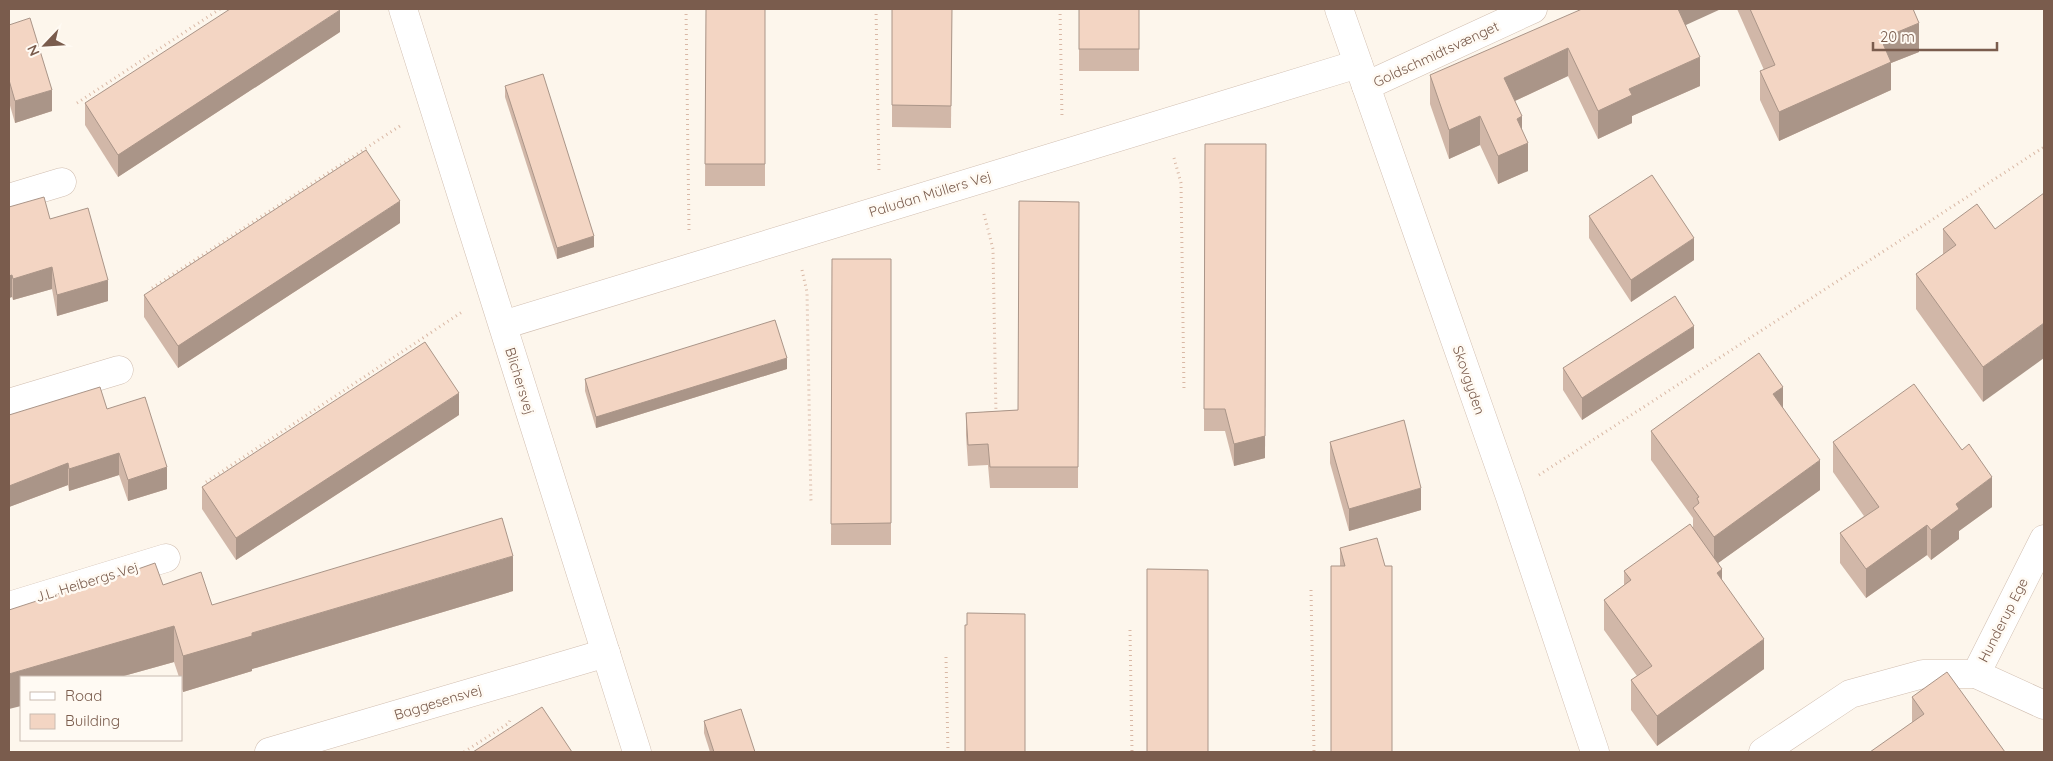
<svg xmlns="http://www.w3.org/2000/svg" width="2053" height="761" font-family="Quicksand,sans-serif">
<style>
.lines{fill:none;stroke-linecap:round;stroke-linejoin:round}
.minor-casing{stroke:#d1beb0;stroke-width:29}
.path{stroke:#d9b8a5;stroke-width:3;stroke-dasharray:1 4;stroke-linecap:butt}
.minor{stroke:#fff;stroke-width:28}
.wall{fill:#d1b7a8}
.shaded-wall{fill:#aa9588}
.building{fill:#f3d5c3;stroke:#aa9588}
.labels{text-anchor:middle;stroke-width:5;stroke-linejoin:round;paint-order:stroke}
.street-label{font-size:14px;fill:#7a5c4d;stroke:#fffaf3}
</style>
<rect width="100%" height="100%" fill="#fdf6ec"/>
<g class="lines">
<defs>
<g id="minor">
<polyline points="403,9 637,752"/>
<polyline points="1339,9 1509,494 1595,752"/>
<polyline points="1366,86 1533,9"/>
<polyline points="9,198 62,182"/>
<polyline points="503,325 1358,64"/>
<polyline points="9,403 119,370"/>
<polyline points="9,606 166,558"/>
<polyline points="1976,674 2044,539"/>
<polyline points="269,752 606,653"/>
<polyline points="1763,752 1850,694 1923,674 1976,674 2044,705"/>
</g>
</defs>
<!-- minor casing -->
<use href="#minor" class="minor-casing"/>
<!-- path -->
<g class="path">
<polyline points="686,9 689,231"/>
<polyline points="876,9 879,173"/>
<polyline points="1060,9 1062,118"/>
<polyline points="77,103 220,9"/>
<polyline points="1174,158 1181,183 1184,391"/>
<polyline points="984,214 993,249 996,415"/>
<polyline points="802,270 807,292 811,504"/>
<polyline points="152,288 403,124"/>
<polyline points="1539,475 2044,147"/>
<polyline points="206,482 462,312"/>
<polyline points="1311,590 1314,752"/>
<polyline points="1130,630 1132,752"/>
<polyline points="946,657 948,752"/>
<polyline points="464,752 509,723 510,720"/>
</g>
<!-- minor -->
<use href="#minor" class="minor"/>
</g>
<!-- wall -->
<g class="wall">
<polygon points="706,9 765,9 765,186 705,186"/>
<polygon points="892,9 952,9 951,128 892,127"/>
<rect x="1079" y="9" width="60" height="62"/>
<polygon points="1737,9 1913,9 1919,52 1891,63 1891,90 1779,141 1760,100 1760,71 1764,70"/>
<polygon points="9,25 52,111 15,123 9,102"/>
<polygon points="1686,25 1700,86 1632,116 1632,123 1598,139 1568,76 1515,101 1522,129 1528,171 1498,184 1480,145 1449,159 1430,104 1430,75"/>
<polygon points="340,32 118,177 85,125 85,103"/>
<polygon points="505,86 594,247 557,259 505,97"/>
<polygon points="1205,144 1265,458 1234,466 1225,431 1204,431"/>
<polygon points="1079,202 1078,488 990,488 988,465 968,466 966,435 966,413 1018,410"/>
<polygon points="9,207 50,219 108,301 57,316 52,289 13,300 12,297 9,298"/>
<polygon points="1589,216 1694,260 1631,302 1589,238"/>
<polygon points="400,223 178,368 144,317 144,295"/>
<polygon points="1943,229 1995,229 1983,402 1916,309 1916,274 1943,254"/>
<polygon points="832,259 891,259 891,545 831,545"/>
<polygon points="1694,348 1582,420 1563,390 1563,368"/>
<polygon points="787,369 596,428 585,391 585,379"/>
<polygon points="1783,408 1820,490 1718,563 1722,580 1764,669 1657,746 1631,710 1631,680 1637,676 1604,630 1604,600 1624,585 1624,571 1693,529 1693,518 1651,460 1651,431"/>
<polygon points="107,409 167,489 128,501 119,475 69,491 68,485 9,507 9,415"/>
<polygon points="459,415 236,560 202,509 202,487"/>
<polygon points="1330,442 1421,510 1349,531 1330,463"/>
<polygon points="1833,442 1992,507 1959,531 1959,539 1931,560 1927,555 1866,598 1840,563 1840,533 1864,516 1833,472"/>
<polygon points="1340,548 1385,566 1340,566"/>
<polygon points="104,581 163,585 212,605 513,591 252,669 252,671 183,692 181,686 181,677 179,677 174,662 120,677 21,677"/>
<polygon points="1912,697 2005,752 1912,723"/>
<polygon points="704,721 755,752 710,752 704,733"/>
</g>
<!-- shaded-wall -->
<g class="shaded-wall">
<polygon points="1675,9 1721,9 1675,30"/>
<polygon points="340,10 340,32 118,177 118,155"/>
<polygon points="1919,23 1919,52 1891,63 1891,90 1779,141 1779,112 1881,39"/>
<polygon points="1568,48 1568,76 1504,106 1504,78"/>
<polygon points="1700,57 1700,86 1632,116 1632,123 1598,139 1598,111 1629,89"/>
<polygon points="52,90 52,111 15,123 15,101"/>
<polygon points="1480,116 1480,145 1449,159 1449,130"/>
<polygon points="1522,116 1522,145 1517,119"/>
<polygon points="1528,143 1528,171 1498,184 1498,156"/>
<polygon points="1266,144 1265,458 1234,466 1234,444"/>
<polygon points="400,201 400,223 178,368 178,346"/>
<polygon points="594,236 594,247 557,259 557,248"/>
<polygon points="1694,238 1694,260 1631,302 1631,280"/>
<polygon points="52,267 52,289 13,300 13,279"/>
<polygon points="12,275 12,297 9,298 9,276"/>
<polygon points="108,280 108,301 57,316 57,295"/>
<polygon points="2044,323 2044,358 1983,402 1983,367"/>
<polygon points="1694,326 1694,348 1582,420 1582,398"/>
<polygon points="787,358 787,369 596,428 596,417"/>
<polygon points="1783,387 1783,417 1773,394"/>
<polygon points="459,393 459,415 236,560 236,538"/>
<polygon points="119,453 119,475 69,491 69,469"/>
<polygon points="1820,460 1820,490 1714,566 1714,537"/>
<polygon points="68,463 68,485 9,507 9,486"/>
<polygon points="167,467 167,489 128,501 128,480"/>
<polygon points="1992,477 1992,507 1959,531 1959,539 1931,560 1931,530 1956,504"/>
<polygon points="1421,488 1421,510 1349,531 1349,509"/>
<polygon points="1927,525 1927,555 1866,598 1866,569"/>
<polygon points="513,556 513,591 252,669 252,671 183,692 183,656 252,633"/>
<polygon points="1722,569 1722,598 1717,573"/>
<polygon points="174,626 174,662 120,677 21,677 21,706 9,709 9,674"/>
<polygon points="1764,639 1764,669 1657,746 1657,716"/>
</g>
<!-- building -->
<g class="building">
<polygon points="230,9 339,9 340,10 118,155 85,103"/>
<polygon points="706,9 765,9 765,164 705,164"/>
<polygon points="892,9 952,9 951,106 892,105"/>
<rect x="1079" y="9" width="60" height="40"/>
<polygon points="1582,9 1678,9 1700,57 1629,89 1632,95 1598,111 1568,48 1504,78 1522,116 1517,119 1528,143 1498,156 1480,116 1449,130 1430,75"/>
<polygon points="1750,9 1913,9 1919,23 1881,39 1891,62 1779,112 1760,71 1775,65"/>
<polygon points="30,18 52,90 15,101 9,80 9,25"/>
<polygon points="543,74 594,236 557,248 505,86"/>
<polygon points="1205,144 1266,144 1265,436 1234,444 1225,409 1204,409"/>
<polygon points="366,150 400,201 178,346 144,295"/>
<polygon points="1652,175 1694,238 1631,280 1589,216"/>
<polygon points="2044,193 2044,323 1983,367 1916,274 1956,245 1943,229 1977,204 1995,229"/>
<polygon points="44,197 50,219 88,208 108,280 57,295 52,267 13,279 12,275 9,276 9,207"/>
<polygon points="1019,201 1079,202 1078,467 990,467 988,444 968,445 966,413 1018,410"/>
<polygon points="832,259 891,259 891,523 831,524"/>
<polygon points="1675,296 1694,326 1582,398 1563,368"/>
<polygon points="775,320 787,358 596,417 585,379"/>
<polygon points="425,342 459,393 236,538 202,487"/>
<polygon points="1759,353 1783,387 1773,394 1820,460 1714,537 1693,508 1699,503 1697,498 1699,497 1651,431"/>
<polygon points="1914,384 1962,450 1969,444 1992,477 1956,504 1959,509 1931,530 1927,525 1866,569 1840,533 1879,507 1833,442"/>
<polygon points="100,387 107,409 145,397 167,467 128,480 119,453 69,469 68,463 9,486 9,415"/>
<polygon points="1404,420 1421,488 1349,509 1330,442"/>
<polygon points="502,518 513,556 252,633 252,636 183,656 174,626 9,674 9,610 104,579 104,581 155,563 163,585 201,572 212,605"/>
<polygon points="1690,524 1722,569 1717,573 1764,639 1657,716 1631,680 1652,666 1604,600 1631,580 1624,571"/>
<polygon points="1377,538 1385,566 1392,566 1392,752 1331,752 1331,566 1345,566 1340,548"/>
<polygon points="1147,569 1208,570 1208,752 1147,752"/>
<polygon points="967,613 1025,614 1025,752 965,752 965,625 967,625"/>
<polygon points="1947,672 2005,752 1870,752 1924,714 1912,697"/>
<polygon points="542,707 572,752 473,752"/>
<polygon points="741,709 755,752 714,752 704,721"/>
</g>
<g class="labels">
<!-- street labels -->
<g class="street-label">
<text transform="translate(1436 54) rotate(-25)" y="5">Goldschmidtsvænget</text>
<text transform="translate(930 194) rotate(-17)" y="5">Paludan Müllers Vej</text>
<text transform="translate(1469 380) rotate(71)" y="5">Skovgyden</text>
<text transform="translate(520 381) rotate(73)" y="5">Blichersvej</text>
<text transform="translate(87 582) rotate(-17)" y="5">J.L. Heibergs Vej</text>
<text transform="translate(2003 620) rotate(-63)" y="5">Hunderup Ege</text>
<text transform="translate(438 702) rotate(-17)" y="5">Baggesensvej</text>
</g>
</g>
<!-- border -->
<rect width="2053" height="761" fill="none" stroke="#7a5c4d" stroke-width="20"/>
<!-- legend -->
<rect x="20" y="676" width="162" height="65" fill="#fffaf3" stroke="#cabbb1"/>
<rect x="30" y="692" width="25" height="8" fill="#ffffff" stroke="#cabbb1"/>
<text x="65" y="701" font-size="15" fill="#7a5c4d">Road</text>
<rect x="30" y="714" width="25" height="15" fill="#f3d5c3" stroke="#cabbb1"/>
<text x="65" y="726" font-size="15" fill="#7a5c4d">Building</text>
<!-- north arrow -->
<g transform="translate(45 45) rotate(245)" stroke="#fffaf3" stroke-width="4" paint-order="stroke">
<path d="M0-4L9 19L0 12L-9 19Z" fill="#7a5c4d"/>
<text y="-8" font-size="14" font-weight="bold" text-anchor="middle" fill="#7a5c4d">N</text>
</g>
<!-- scale -->
<path d="M1873 42v8h124v-8" fill="none" stroke="#7a5c4d" stroke-width="2.5"/>
<text x="1880" y="42" font-size="15" fill="#7a5c4d" stroke="#fffaf3" stroke-width="4" paint-order="stroke">20 m</text>
</svg>
